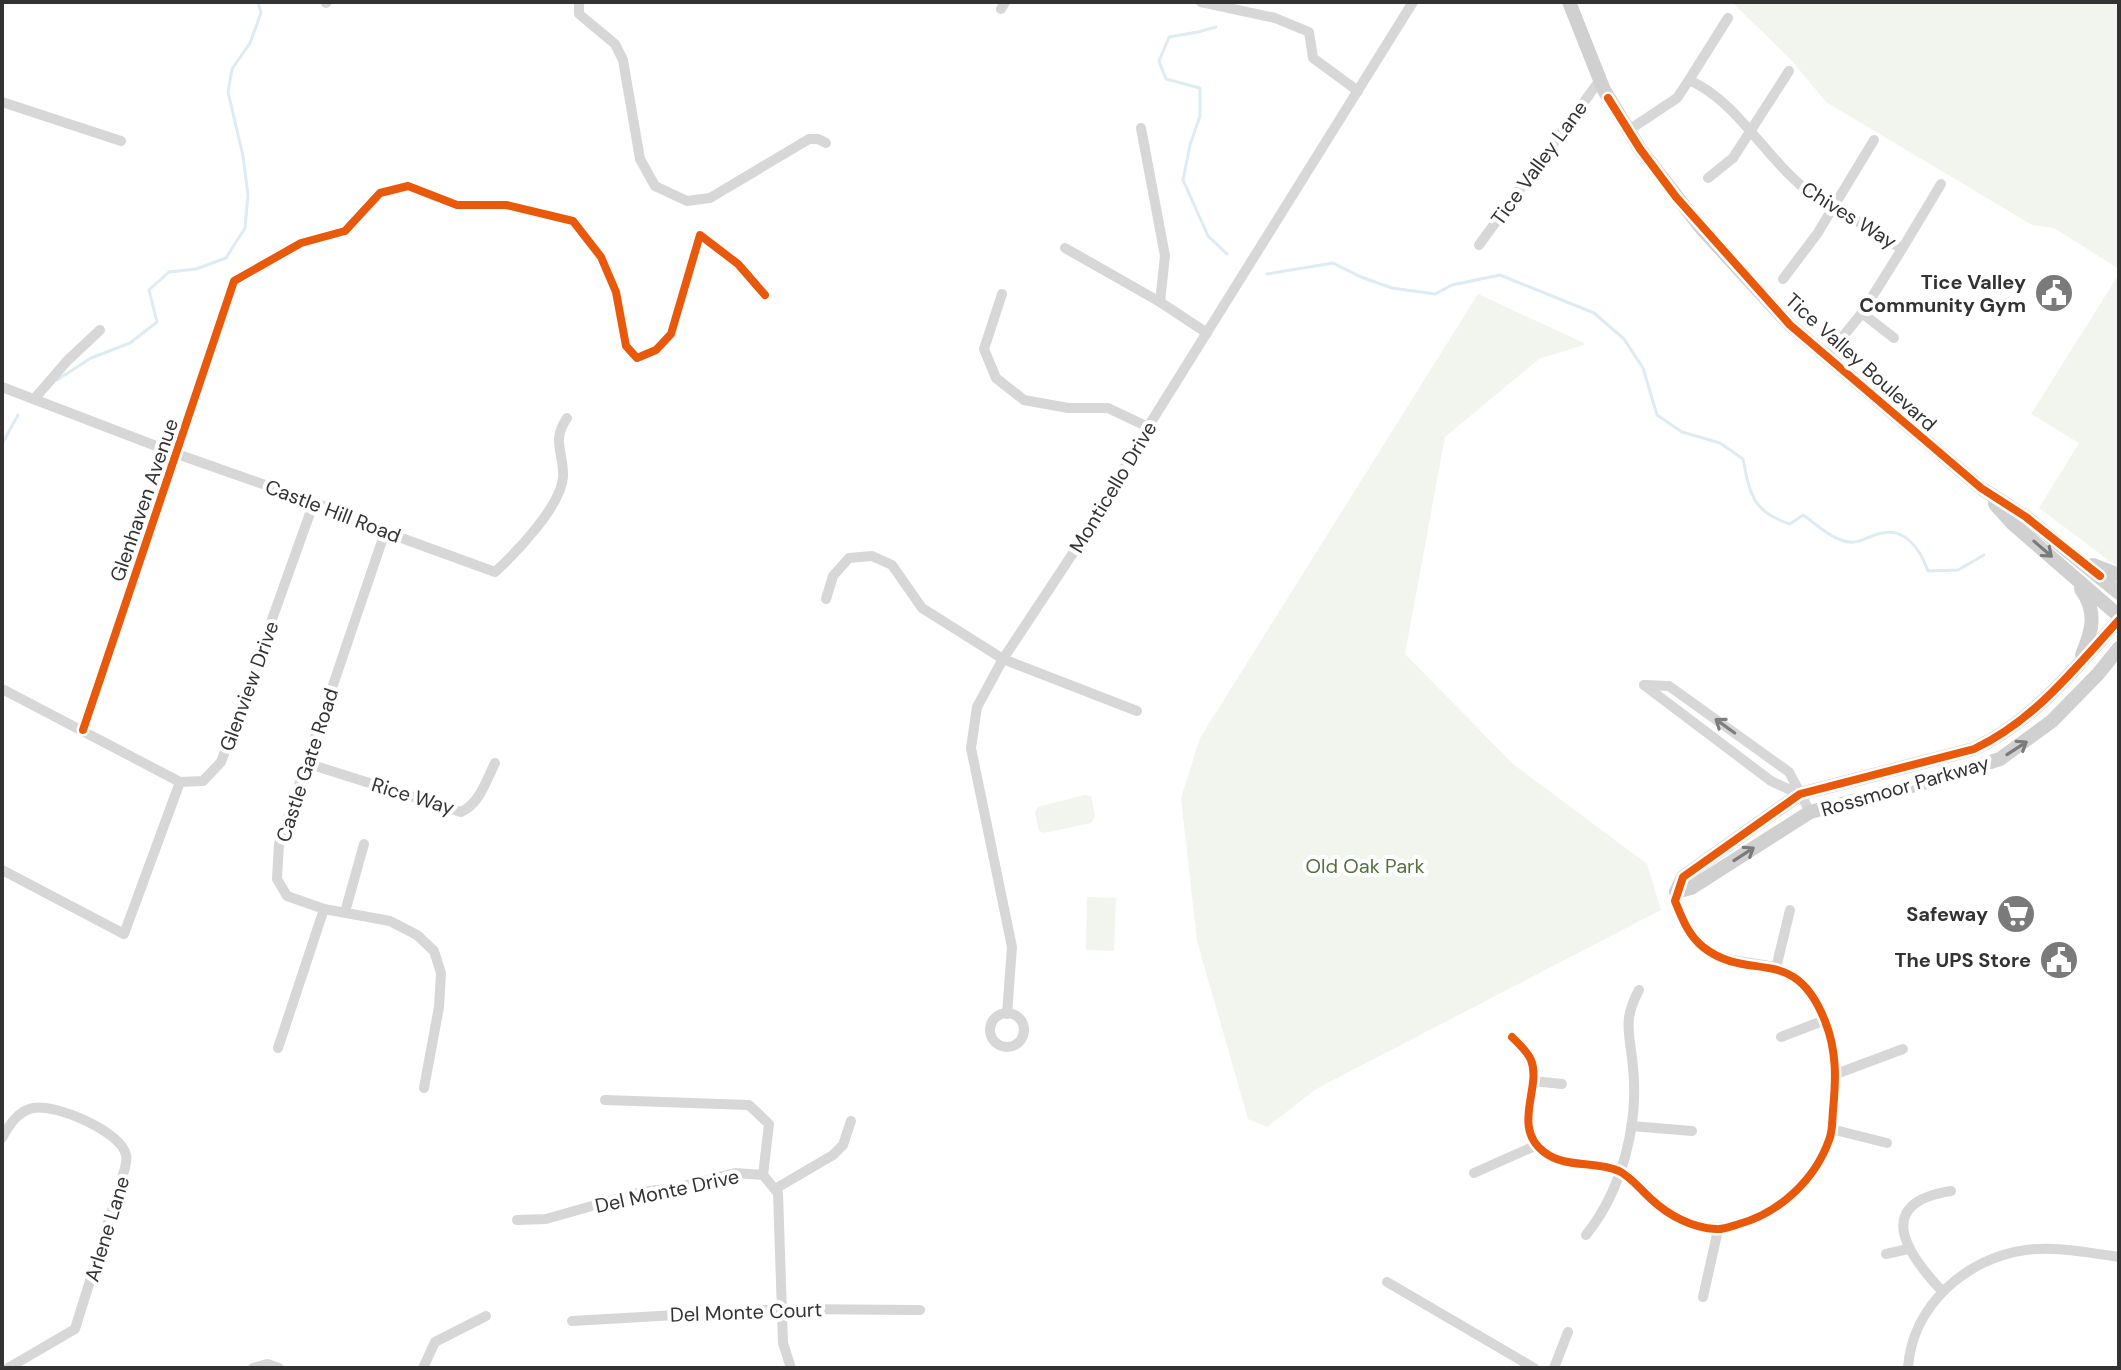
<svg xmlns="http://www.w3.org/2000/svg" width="2121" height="1370" font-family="'DM Sans',sans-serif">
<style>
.green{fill:#f1f5ed}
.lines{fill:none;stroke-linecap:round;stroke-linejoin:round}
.stream{stroke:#ddebf3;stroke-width:3}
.street{stroke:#d7d7d7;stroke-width:10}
.secondary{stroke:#d0d0d0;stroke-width:14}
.cycleway-casing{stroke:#fff;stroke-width:13}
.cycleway{stroke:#e8590c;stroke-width:8}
.oneway{stroke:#7a7a7a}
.oneway2{stroke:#7d7d7d}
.labels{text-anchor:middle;stroke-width:8;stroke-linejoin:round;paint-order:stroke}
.street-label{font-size:20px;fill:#333;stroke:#fff}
.poi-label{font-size:20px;font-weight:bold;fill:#333;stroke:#fff;text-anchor:end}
.park-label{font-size:20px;fill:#56703f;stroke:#fff}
</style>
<rect width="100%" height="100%" fill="#fff"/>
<!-- green -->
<g class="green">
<polygon points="1732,2 2119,2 2119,269 2054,228 2032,225 1826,102 1792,61"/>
<polygon points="2119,274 2119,568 2039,508 2079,443 2031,414"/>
<polygon points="1478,294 1586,344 1539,359 1445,437 1405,654 1513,764 1647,864 1661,910 1316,1089 1267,1127 1248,1119 1197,941 1181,798 1200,738"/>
<polygon points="1084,795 1091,796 1095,817 1091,823 1044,833 1039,831 1035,813 1038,807"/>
<polygon points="1087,897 1116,898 1114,951 1086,950"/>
</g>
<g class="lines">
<!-- stream -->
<g class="stream">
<polyline points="1216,27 1198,32 1169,37 1159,61 1166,79 1200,88 1200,116 1190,145 1183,180 1208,236 1227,254"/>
<path d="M1267,274l66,-11 28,14 31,11 43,6 17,-9 48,-10 94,38 30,26 19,29 14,47 25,17 38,11 23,16c7,36 10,53 47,65l13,-9c12,8 25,21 38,25 15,6 23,-2 37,-6 27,-8 42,15 50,37l30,-1 26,-15"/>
<polyline points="57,380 91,358 130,343 157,322 149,290 169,272 196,269 226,258 245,228 248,195 243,156 228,92 232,69 250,43 261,13 258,2"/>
<polyline points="2,444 18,415"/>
</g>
<!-- street -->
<g class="street">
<polyline points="579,2 579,14 615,44 623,60 640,159 655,186 687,201 710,198 809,139 818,139 826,143"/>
<polyline points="1201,2 1275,18 1309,32 1313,58 1358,91"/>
<polyline points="326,3 327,2"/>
<polyline points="1001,9 1005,2"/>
<polyline points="1689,80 1728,18"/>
<polyline points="2,102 121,141"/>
<polyline points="1141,128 1165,256 1160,302 1207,333"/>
<path d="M1629,130l48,-32 12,-18c49,22 74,75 115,108l98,61 -40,64 -35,43"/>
<polyline points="1708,178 1733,158 1789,71"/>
<polyline points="1479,245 1600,80"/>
<polyline points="1065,248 1160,302"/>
<polyline points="1902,249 1941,184"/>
<polyline points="1783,279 1817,234 1874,140"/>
<polyline points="1002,294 984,349 996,378 1024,400 1068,408 1108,408 1148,427"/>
<polyline points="1862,313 1894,338"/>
<path d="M2,387l175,67 137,48 71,30 110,40c21,-19 66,-66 68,-95 1,-25 -12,-36 4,-59"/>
<polyline points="35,398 67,361 100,330"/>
<polyline points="385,532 279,844 277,879 287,896 324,909 390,921 417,935 434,951 441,973 439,1007 424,1088"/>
<polyline points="826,599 833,576 849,558 872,556 892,565 922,608 1003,659 1137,711"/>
<polyline points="1644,685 1669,686 1789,772 1810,812"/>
<polyline points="1644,685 1771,781 1799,794"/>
<polyline points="2,689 180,782"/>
<polyline points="83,730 234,281 301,243 345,231 380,193 408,186 457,205 506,205 573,221 601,257 616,292 626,346 637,358 656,350 671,334 700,235 738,264 765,295"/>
<path d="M306,763l155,49c19,-9 25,-31 34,-49"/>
<polyline points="2,870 124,934 180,782 203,781 221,762 314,502"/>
<polyline points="345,912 364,844"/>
<polyline points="1776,968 1790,910"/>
<circle cx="1007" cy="1030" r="17"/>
<polyline points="1007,1014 1012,947 971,748 977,707 1003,659 1085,535 1148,427 1413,2"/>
<path d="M1512,1037c46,41 -5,76 27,110 21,23 54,13 79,24 22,9 36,34 57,45 61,35 129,-16 153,-74 5,-11 4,-24 5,-36 4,-45 1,-104 -42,-131 -38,-23 -75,1 -105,-49 -6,-10 -11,-22 -10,-34"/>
<polyline points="1781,1037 1825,1020"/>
<polyline points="278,1048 324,909"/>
<polyline points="1836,1074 1903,1049"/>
<polyline points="1533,1081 1562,1084"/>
<polyline points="605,1100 749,1105 769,1124 763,1175"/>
<polyline points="1631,1126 1692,1131"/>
<polyline points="1831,1129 1887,1143"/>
<path d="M2,1138c7,-13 16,-27 31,-30 22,-5 89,24 93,47 1,4 0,9 -1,13l-50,161 -67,39"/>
<polyline points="1474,1173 1537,1145"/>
<polyline points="775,1189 833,1155 843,1145 851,1121"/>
<polyline points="517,1220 546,1219 641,1192 675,1188 735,1173 763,1175 778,1193 783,1343 791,1368"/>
<path d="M1586,1235c36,-45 53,-110 47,-168 -3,-33 -11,-46 6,-77"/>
<polyline points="1886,1254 1908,1249"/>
<polyline points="1387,1282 1534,1368"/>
<path d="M1942,1291c-36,-38 -69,-88 9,-100"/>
<polyline points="1703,1297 1718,1230"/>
<polyline points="572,1321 782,1309 920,1310"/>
<polyline points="253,1368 267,1364 279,1368"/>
<polyline points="423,1368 435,1342 486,1316"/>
<polyline points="1554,1368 1568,1332"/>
<path d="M1908,1368c4,-62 58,-110 118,-118 30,-4 63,3 93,7"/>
</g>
<!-- secondary -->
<g class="secondary">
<polyline points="1569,2 1604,90 1640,149 1702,229 1790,325 1981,488 2026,517 2119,593"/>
<polyline points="1995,504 2013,524 2119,616"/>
<polyline points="2093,565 2119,575"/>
<path d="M2081,589c17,24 11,42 1,66"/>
<path d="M1676,892l7,-15 117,-83 174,-45c60,-28 101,-81 145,-129"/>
<polyline points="1676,892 1691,888 1810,812 1927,782 2000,759 2052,721 2098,674 2119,648"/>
</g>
<defs>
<g id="cycleway">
<polyline points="1608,98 1640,149 1676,197 1790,325 1981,488 2026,517 2100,576"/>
<polyline points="83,730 234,281 301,243 345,231 380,193 408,186 457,205 506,205 573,221 601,257 616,292 626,346 637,358 656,350 671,334 700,235 738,264 765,295"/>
<path d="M1512,1037c7,7 15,14 19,23 11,27 -20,67 13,92 22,17 50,8 75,19 12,6 22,19 32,28 17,16 41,29 65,30 7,1 16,-3 23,-5 40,-11 76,-44 90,-84 4,-9 3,-20 4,-30 3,-31 4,-59 -8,-89 -31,-79 -75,-37 -122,-74 -15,-12 -21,-29 -28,-46l8,-24 117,-83 174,-45c60,-28 101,-81 145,-129"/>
</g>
</defs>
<!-- cycleway casing -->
<use href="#cycleway" class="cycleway-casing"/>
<!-- cycleway -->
<use href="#cycleway" class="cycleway"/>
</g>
<!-- one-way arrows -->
<defs><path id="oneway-shaft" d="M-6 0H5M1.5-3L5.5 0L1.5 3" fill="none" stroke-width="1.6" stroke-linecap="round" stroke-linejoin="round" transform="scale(2)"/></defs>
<g class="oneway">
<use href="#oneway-shaft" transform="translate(2043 549) rotate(41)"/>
<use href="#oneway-shaft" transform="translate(2017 748) rotate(-33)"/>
<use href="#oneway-shaft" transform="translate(1744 854) rotate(-33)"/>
</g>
<use class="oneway2" href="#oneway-shaft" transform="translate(1725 726) rotate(-144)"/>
<!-- icons -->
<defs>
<symbol id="civic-disc" viewBox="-11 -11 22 22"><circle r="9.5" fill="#7a7a7a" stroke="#fff"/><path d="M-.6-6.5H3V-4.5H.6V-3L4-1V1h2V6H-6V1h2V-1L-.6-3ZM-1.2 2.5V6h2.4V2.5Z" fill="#fff"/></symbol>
<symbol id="supermarket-disc" viewBox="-11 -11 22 22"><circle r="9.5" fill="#7a7a7a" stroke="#fff"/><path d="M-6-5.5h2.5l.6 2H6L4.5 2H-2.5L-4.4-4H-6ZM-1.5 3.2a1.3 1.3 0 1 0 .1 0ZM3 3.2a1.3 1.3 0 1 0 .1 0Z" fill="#fff"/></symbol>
</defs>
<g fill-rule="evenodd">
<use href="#civic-disc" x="2032" y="271" width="44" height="44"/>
<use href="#supermarket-disc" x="1994" y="892" width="44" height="44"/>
<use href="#civic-disc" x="2037" y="938" width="44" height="44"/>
</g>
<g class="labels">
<!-- street labels -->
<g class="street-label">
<text transform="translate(1539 163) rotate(-54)" y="7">Tice Valley Lane</text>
<text transform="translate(1849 215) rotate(32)" y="7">Chives Way</text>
<text transform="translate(1861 362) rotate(42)" y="7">Tice Valley Boulevard</text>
<text transform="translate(1113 487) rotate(-59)" y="7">Monticello Drive</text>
<text transform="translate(144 500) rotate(-71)" y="7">Glenhaven Avenue</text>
<text transform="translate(333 511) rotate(21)" y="7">Castle Hill Road</text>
<text transform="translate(249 686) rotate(-70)" y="7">Glenview Drive</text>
<text transform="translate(307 765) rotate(-72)" y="7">Castle Gate Road</text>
<text transform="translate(1905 786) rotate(-16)" y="7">Rossmoor Parkway</text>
<text transform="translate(413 796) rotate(17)" y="7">Rice Way</text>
<text transform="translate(667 1191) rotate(-12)" y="7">Del Monte Drive</text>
<text transform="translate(107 1229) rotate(-73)" y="7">Arlene Lane</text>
<text transform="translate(746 1312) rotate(-2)" y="7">Del Monte Court</text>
</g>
<!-- poi labels -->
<g class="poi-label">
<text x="2026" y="289">Tice Valley<tspan x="2026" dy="23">Community Gym</tspan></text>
<text x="1988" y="921">Safeway</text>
<text x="2031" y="967">The UPS Store</text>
</g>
<!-- park labels -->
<g class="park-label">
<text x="1365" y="873">Old Oak Park</text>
</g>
</g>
<!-- border -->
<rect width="2121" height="1370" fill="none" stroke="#333333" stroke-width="8"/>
</svg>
